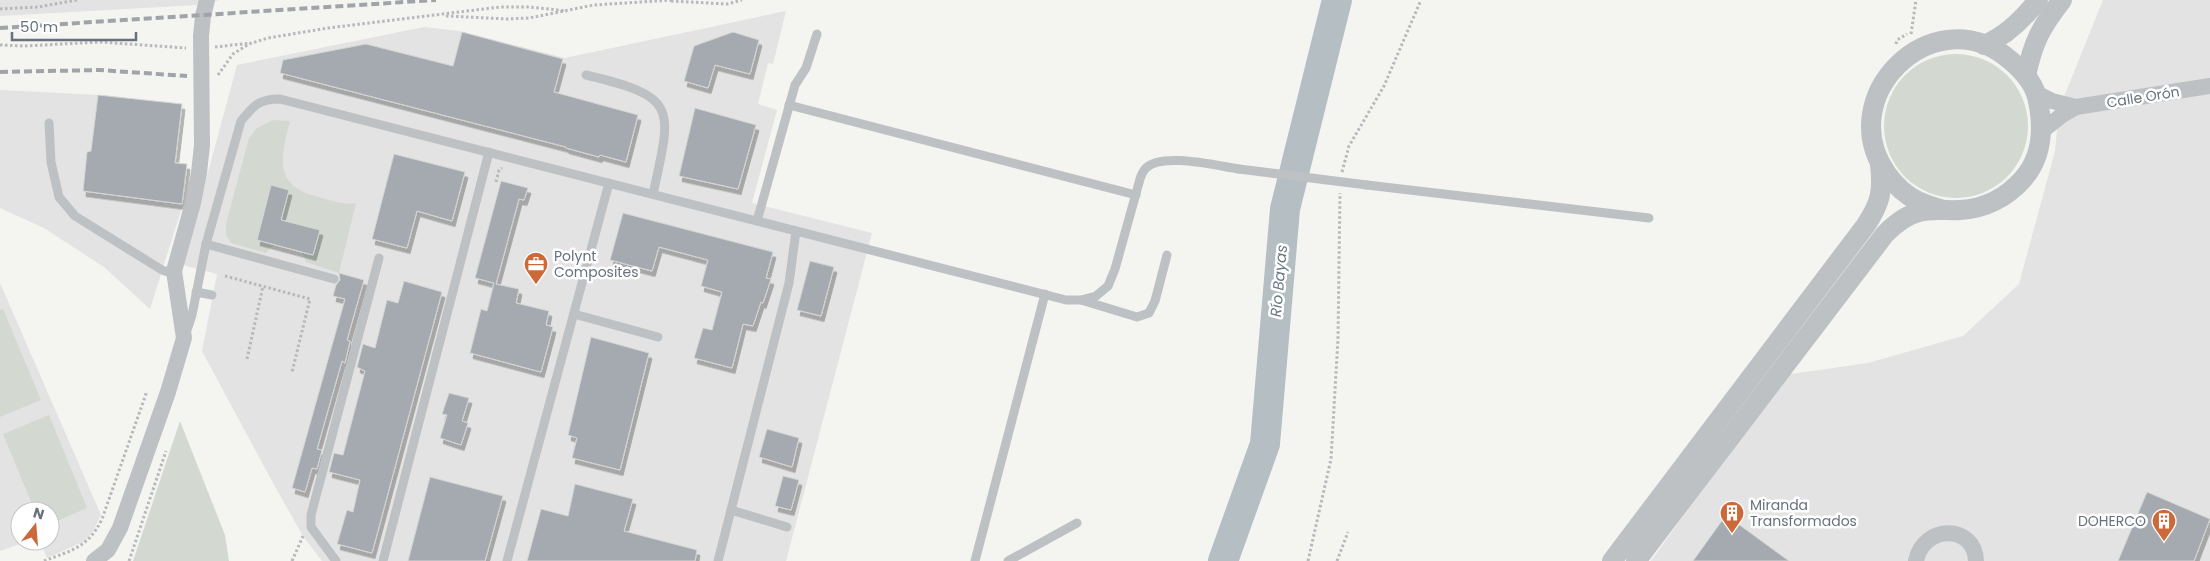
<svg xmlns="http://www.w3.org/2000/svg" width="2210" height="561" font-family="Poppins,sans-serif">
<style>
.built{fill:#e2e3e2}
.green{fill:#d3d9d1}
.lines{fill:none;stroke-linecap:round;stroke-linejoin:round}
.river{stroke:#b5bec3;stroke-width:30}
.building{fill:#a4aaaf;stroke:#d5d6d4;filter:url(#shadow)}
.path{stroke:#b6b8bb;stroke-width:3;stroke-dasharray:2.5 2.5;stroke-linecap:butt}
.service{stroke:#bec1c4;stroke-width:9}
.minor{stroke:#bec1c4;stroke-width:16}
.tertiary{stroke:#bec1c4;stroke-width:20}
.rail{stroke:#a0a4a9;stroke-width:4;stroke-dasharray:8 4;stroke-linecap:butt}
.service-bridge{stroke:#bec1c4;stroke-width:9}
.labels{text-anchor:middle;stroke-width:5;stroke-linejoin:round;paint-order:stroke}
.street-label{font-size:14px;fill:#67727e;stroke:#fff}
.poi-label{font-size:14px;fill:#67727e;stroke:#fff;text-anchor:start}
.water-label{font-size:15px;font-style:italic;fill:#687982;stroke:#fff}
</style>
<defs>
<filter id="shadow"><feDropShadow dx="3" dy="5.5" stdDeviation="0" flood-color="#0004"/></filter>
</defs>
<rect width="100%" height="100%" fill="#f4f4f1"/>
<!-- built -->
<g class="built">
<polygon points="0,0 220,0 197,5 0,16"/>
<polygon points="2103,0 2210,0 2210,561 1651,561 1784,375 1868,363 1963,336 2019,284 2055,151 2059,109"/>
<polygon points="786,11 773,64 768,63 758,104 777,110 752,203 872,233 786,561 322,561 303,536 273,483 202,351 217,274 183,265 237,65 424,27 459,31 565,58"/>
<polygon points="0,90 98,95 181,104 175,162 187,164 183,204 150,309 104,267 44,228 0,208"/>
<polygon points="0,283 101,515 93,531 85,541 47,558 40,541 50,541 50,511 20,511 20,541 28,541 0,551"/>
</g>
<!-- green -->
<g class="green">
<circle cx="1956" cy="126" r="72"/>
<path d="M273,120l17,1c-10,40 -17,66 32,77 11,3 23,7 34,5l-17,70 -33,-11 -4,-10 11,2 7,-24 -39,-10 8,-30 -18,-5 -14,55 17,5 -8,8 -35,-10 -5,-8v-11l23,-86 8,-10z"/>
<polygon points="3,309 41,400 0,417 0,310"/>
<polygon points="49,415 87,508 50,524 50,511 35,511 3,434"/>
<polygon points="180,421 225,535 229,561 133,561"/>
</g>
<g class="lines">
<!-- river -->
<polyline class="river" points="1223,561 1265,444 1285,209 1337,0"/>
</g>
<!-- building -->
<g class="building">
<polygon points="462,32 563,59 554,92 638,115 626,162 600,155 599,157 566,148 566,147 280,73 283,60 366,44 453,66"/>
<polygon points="733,32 759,40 750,74 715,65 708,88 684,81 694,46"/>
<polygon points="98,95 182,104 175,163 187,164 182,204 83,191 87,152 91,151"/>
<polygon points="695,108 756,125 738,189 679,176"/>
<polygon points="394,154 465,172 452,221 417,211 407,248 372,239"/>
<polygon points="501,181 528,188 524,200 519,199 496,284 519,289 516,303 549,311 546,325 553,327 541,372 470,353 481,309 487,311 494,283 475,278"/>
<polygon points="271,185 289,190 281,220 320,230 313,255 257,240"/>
<polygon points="623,213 773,252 766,278 771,279 763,303 761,302 753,326 743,324 732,368 694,358 703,328 712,330 722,292 701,286 708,260 659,247 652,271 610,260"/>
<polygon points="810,261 834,267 821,316 797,310"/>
<polygon points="339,273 364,280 347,340 350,341 345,363 342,361 317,449 322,450 317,469 312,468 305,492 292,488 345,299 333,296 336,285 340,280"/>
<polygon points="404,281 442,292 372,553 337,544 347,510 353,512 360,480 329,472 334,453 343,455 365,371 357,367 363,344 375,348 387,300 398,303"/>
<polygon points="591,337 649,353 620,470 572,458 577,438 568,435"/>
<polygon points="449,393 469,398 462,421 468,423 461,445 440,438 447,415 442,414"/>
<polygon points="767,429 799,438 792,467 759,457"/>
<polygon points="783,476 799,480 791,510 775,506"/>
<polygon points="430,477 503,496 485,561 408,561"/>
<polygon points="575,484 633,499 624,531 697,550 695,561 527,561 541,509 568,516"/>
<polygon points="2147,492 2210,519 2194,561 2118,561"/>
<polygon points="1726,515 1789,561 1693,561"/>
</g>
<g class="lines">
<!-- path -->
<g class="path">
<polyline points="671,1 727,4 742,0"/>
<polyline points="0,9 38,7 77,0"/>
<polyline points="446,16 507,19 529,18 594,5 672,0"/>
<polyline points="1911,34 1916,0"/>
<polyline points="1896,44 1897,40 1907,34"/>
<polyline points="0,45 24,46 100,42 186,48"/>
<polyline points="215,47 251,43"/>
<polyline points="218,75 233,54 249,44 268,38 328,28 500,7 529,7 567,11"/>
<polyline points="1342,172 1349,146 1384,86 1421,0"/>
<polyline points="496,182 499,170 502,168"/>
<polyline points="225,276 310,299 292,372"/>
<polyline points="247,359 263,286"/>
<path d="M44,561c28,-11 44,-13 58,-42l45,-128"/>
<polyline points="129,561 166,451"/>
<polyline points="292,561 303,536"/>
<polyline points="1308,561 1331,459 1338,339 1340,193"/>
<polyline points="1337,561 1348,532"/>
</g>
<!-- service -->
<g class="service">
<path d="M586,75c93,22 86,32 67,119"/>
<polyline points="789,105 1136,195"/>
<polyline points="49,123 51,162 59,197 75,216 162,270 174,274"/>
<polyline points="1367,185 1649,218"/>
<polyline points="757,221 795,85 806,68 817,34"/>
<polyline points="206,244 334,279"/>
<polyline points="196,292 212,295"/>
<polyline points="1081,300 1137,317 1149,313 1155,301 1167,255"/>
<polyline points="574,314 658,337"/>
<path d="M187,330l5,-15 14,-71 35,-123c13,-16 18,-22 39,-22l786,201h15l15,-4 12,-10 7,-17 25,-90c1,-3 3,-8 6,-11 16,-16 71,-2 93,1"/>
<polyline points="731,510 787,527"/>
<polyline points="336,561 311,527 311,515 379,258"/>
<polyline points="383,561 489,152"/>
<polyline points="507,561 609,183"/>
<polyline points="718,561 789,283 796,231"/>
<polyline points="975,561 1045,294"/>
<polyline points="1008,561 1077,523"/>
</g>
<!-- minor -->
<g class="minor">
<polyline points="2036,93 2052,101 2076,107 2210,86"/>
<polyline points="2042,131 2062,115 2076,107"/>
<polyline points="94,561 108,550 120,528 168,392 184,338 174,271 193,203 199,173 202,145 201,36 203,16 207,0"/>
<path d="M1916,561c7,-37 59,-37 60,0"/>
</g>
<!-- tertiary -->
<g class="tertiary">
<path d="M1984,45c22,-9 40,-27 54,-45"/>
<path d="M2026,76c7,-34 15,-49 36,-76"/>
<path d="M1612,561l254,-336c15,-23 17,-34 14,-61"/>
<path d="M1636,561l249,-327c9,-9 21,-19 34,-22 14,-4 28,-1 41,-2 25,-1 47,-13 63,-31 20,-23 21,-53 14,-82 -4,-16 -19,-31 -32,-41 -74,-56 -173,41 -118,118 8,11 18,21 31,27 7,4 17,6 25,9"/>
</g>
<!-- rail -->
<g class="rail">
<polyline points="0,28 436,0"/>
<polyline points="0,72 99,70 187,76"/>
</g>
<!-- service-bridge -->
<polyline class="service-bridge" points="1239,169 1367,185"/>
</g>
<!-- icons -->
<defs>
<symbol id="office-pin" viewBox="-11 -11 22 30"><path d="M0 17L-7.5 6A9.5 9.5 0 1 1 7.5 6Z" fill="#cc693a" stroke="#fff"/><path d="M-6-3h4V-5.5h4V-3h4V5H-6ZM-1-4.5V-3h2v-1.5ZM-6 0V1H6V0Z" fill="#fff"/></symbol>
<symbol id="building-pin" viewBox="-11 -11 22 30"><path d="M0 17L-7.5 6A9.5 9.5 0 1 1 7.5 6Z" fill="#cc693a" stroke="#fff"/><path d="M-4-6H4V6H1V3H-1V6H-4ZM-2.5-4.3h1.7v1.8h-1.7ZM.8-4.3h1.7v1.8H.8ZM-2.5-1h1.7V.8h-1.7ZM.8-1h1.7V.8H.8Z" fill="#fff"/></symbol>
</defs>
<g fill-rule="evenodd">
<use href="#office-pin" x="522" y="250" width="28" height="38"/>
<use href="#building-pin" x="1718" y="499" width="28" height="38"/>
<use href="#building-pin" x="2150" y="507" width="28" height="38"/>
</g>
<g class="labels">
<!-- street labels -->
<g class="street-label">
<text transform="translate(2143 97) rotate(-9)" y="5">Calle Orón</text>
</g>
<!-- poi labels -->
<g class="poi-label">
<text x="554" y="261">Polynt<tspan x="554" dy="16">Composites</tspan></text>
<text x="1750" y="510">Miranda<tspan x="1750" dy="16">Transformados</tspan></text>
<text x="2146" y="526" text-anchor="end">DOHERCO</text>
</g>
<!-- water labels -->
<g class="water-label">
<text transform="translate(1279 281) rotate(-85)" y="5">Río Bayas</text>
</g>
</g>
<!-- north arrow -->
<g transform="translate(35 526) rotate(17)"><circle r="24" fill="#ffffff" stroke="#c2c7cb"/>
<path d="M0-4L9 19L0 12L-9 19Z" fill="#cc693a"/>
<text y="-8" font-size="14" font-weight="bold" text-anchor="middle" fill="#67727e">N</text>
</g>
<!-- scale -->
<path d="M12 32v8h124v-8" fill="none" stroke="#67727e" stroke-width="2.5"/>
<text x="20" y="32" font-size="15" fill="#67727e" stroke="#ffffff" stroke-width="4" paint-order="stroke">50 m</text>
</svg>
